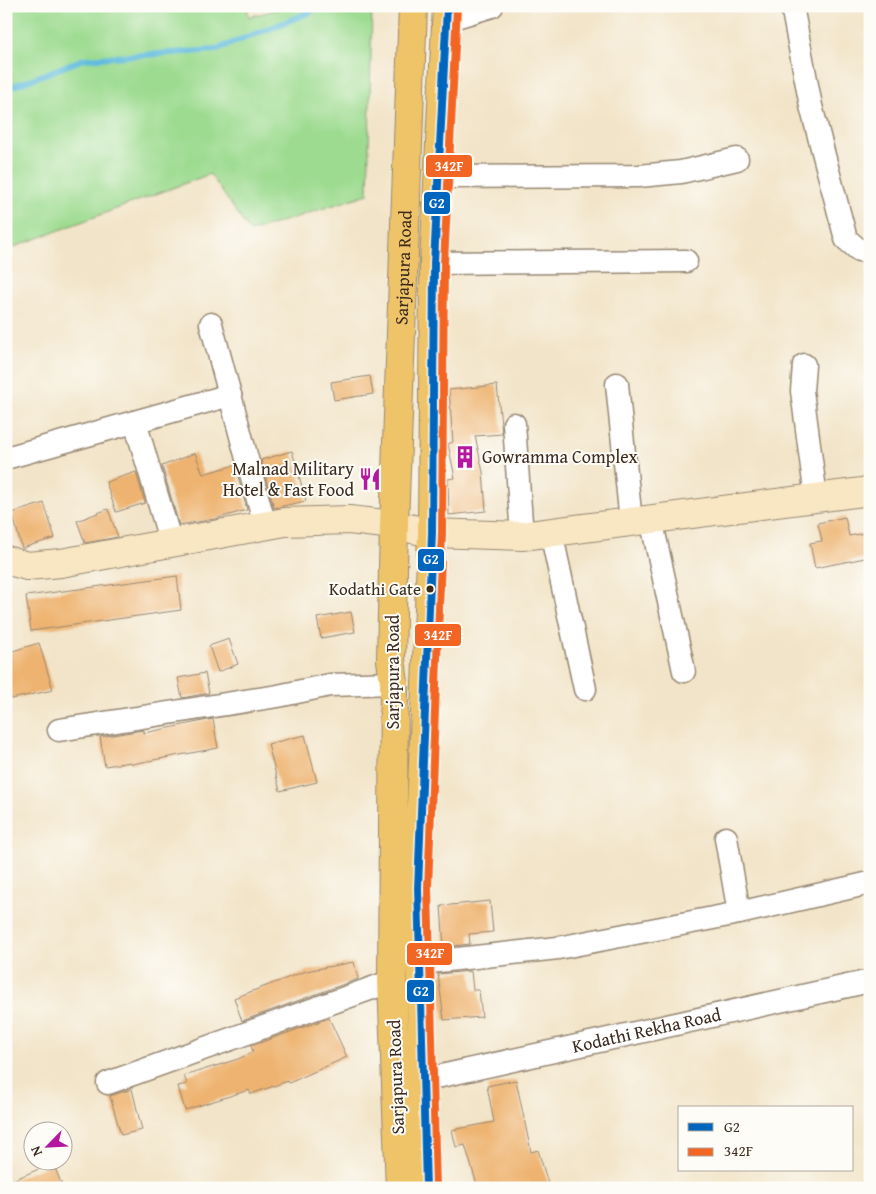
<svg xmlns="http://www.w3.org/2000/svg" width="876" height="1194" font-family="'Gentium Book Plus',serif">
<style>
.green{fill:#9ddb90;stroke:#6c8257}
.lines{fill:none;stroke-linecap:round;stroke-linejoin:round}
.stream{stroke:#60bcde;stroke-width:6}
.building{fill:#eeb370}
.street-casing{stroke:#968773;stroke-width:25}
.secondary-casing{stroke:#968773;stroke-width:30}
.primary-casing{stroke:#968773;stroke-width:30}
.street{stroke:#fff;stroke-width:22}
.secondary{stroke:#f9e7c3;stroke-width:28}
.primary{stroke:#efc469;stroke-width:28}
.bus-1-casing{stroke:#fdfcf7;stroke-width:11}
.bus-2-casing{stroke:#fdfcf7;stroke-width:11}
.bus-1{stroke:#0065bd;stroke-width:8}
.bus-2{stroke:#f26522;stroke-width:8}
.bus-dot{fill:#3b2a1e;stroke:#fdfcf7;stroke-width:2}
.labels{text-anchor:middle;stroke-width:4;stroke-linejoin:round;paint-order:stroke}
.bus-label{font-size:17px;fill:#3b2a1e;stroke:#fdfcf7;text-anchor:end}
.street-label{font-size:18px;fill:#3b2a1e;stroke:#fdfcf7}
.poi-label{font-size:18px;fill:#3b2a1e;stroke:#fdfcf7;text-anchor:start}
.line-badge{stroke:#fdfcf7;stroke-width:2}
.badge-label{font-size:14px;text-anchor:middle;font-weight:bold;fill:#fff}
</style>
<rect width="100%" height="100%" fill="#fdfcf7"/>
<filter id="ink" filterUnits="userSpaceOnUse"><feTurbulence type="fractalNoise" baseFrequency=".02" numOctaves="2"/><feDisplacementMap in="SourceGraphic" scale="10" xChannelSelector="R" yChannelSelector="G"/><feConvolveMatrix kernelMatrix="1 2 1 2 8 2 1 2 1" color-interpolation-filters="sRGB"/></filter>
<filter id="wash" filterUnits="userSpaceOnUse"><feTurbulence type="fractalNoise" baseFrequency=".0096" numOctaves="4" result="noise"/><feDisplacementMap in="SourceGraphic" scale="20" xChannelSelector="R" yChannelSelector="G"/><feGaussianBlur stdDeviation="1.12" result="paint"/><feColorMatrix in="noise" values="0 0 0 0 0 0 0 0 0 0 0 0 0 0 0 0 0 1.4 0 .05"/><feComposite in="paint" operator="in"/></filter>
<g filter="url(#wash)">
<rect width="100%" height="100%" fill="#f2e4c8"/>
<!-- green -->
<polygon class="green" points="6,6 247,6 249,17 290,6 372,6 368,194 250,232 210,174 6,250"/>
<g class="lines">
<!-- stream -->
<polyline class="stream" points="6,89 84,59 215,50 311,12 315,6"/>
</g>
<g id="blocks">
<!-- building -->
<g class="building">
<polygon points="370,376 373,394 334,400 331,382"/>
<polygon points="497,385 502,434 475,436 483,472 486,511 449,515 448,479 455,478 448,444 453,442 449,390"/>
<polygon points="292,451 306,501 274,508 261,460"/>
<polygon points="195,453 203,474 235,465 247,510 215,519 179,525 162,466"/>
<polygon points="136,472 145,503 116,512 106,482"/>
<polygon points="44,503 55,538 22,548 12,513"/>
<polygon points="108,509 118,537 85,543 77,521"/>
<polygon points="845,517 849,536 870,532 870,557 815,568 810,543 822,541 818,523"/>
<polygon points="177,576 181,610 31,631 26,596"/>
<polygon points="351,612 355,632 321,638 317,618"/>
<polygon points="229,639 238,664 218,672 209,646"/>
<polygon points="39,643 53,690 11,699 6,684 6,653"/>
<polygon points="205,673 209,693 182,698 178,678"/>
<polygon points="213,719 218,748 132,764 131,762 105,766 100,737 144,730 144,733"/>
<polygon points="305,735 317,782 280,791 268,744"/>
<polygon points="490,901 493,932 469,934 470,944 444,947 441,906"/>
<polygon points="354,962 358,979 242,1021 234,998 306,971"/>
<polygon points="471,971 473,990 479,990 482,1017 444,1020 438,974"/>
<polygon points="329,1018 347,1057 289,1083 288,1081 251,1094 249,1090 185,1110 178,1086 187,1084 184,1076 238,1059 253,1052 251,1046"/>
<polygon points="516,1080 531,1152 538,1150 548,1183 532,1188 478,1188 465,1145 456,1147 452,1130 494,1122 487,1086"/>
<polygon points="132,1089 142,1130 121,1135 110,1096"/>
<polygon points="53,1163 63,1188 6,1188 6,1183"/>
</g>
</g>
</g>
<g filter="url(#ink)">
<use href="#blocks" fill-opacity="0" stroke="#968773" stroke-width="1"/>
<g class="lines">
<defs>
<g id="street">
<polyline points="792,6 811,106 846,239 859,250 870,251"/>
<polyline points="446,20 492,6"/>
<polyline points="439,177 639,176 681,172 737,159"/>
<polyline points="434,263 686,261"/>
<polyline points="211,324 265,526"/>
<polyline points="804,365 802,391 816,498"/>
<polyline points="617,384 631,522"/>
<polyline points="135,422 171,543"/>
<polyline points="514,424 522,536"/>
<polyline points="6,458 230,395"/>
<polyline points="651,519 684,671"/>
<polyline points="551,532 585,689"/>
<polyline points="59,730 278,696 330,685 394,683"/>
<polyline points="726,838 739,913"/>
<polyline points="420,963 558,948 739,913 870,883"/>
<path id="s1" d="M423,1080l447,-99"/>
<polyline points="108,1083 392,981"/>
</g>
<polyline id="secondary" points="6,560 27,566 61,563 285,522 349,520 394,525 432,533 522,536 870,491"/>
<g id="primary">
<path id="s2" d="M400,1188l-8,-207 2,-298 -3,-23 3,-135 19,-519"/>
<polyline points="426,1188 418,888 432,533 434,263 447,6"/>
</g>
</defs>
<!-- street casing -->
<use href="#street" class="street-casing"/>
<!-- secondary casing -->
<use href="#secondary" class="secondary-casing"/>
<!-- primary casing -->
<use href="#primary" class="primary-casing"/>
<!-- street -->
<use href="#street" class="street"/>
<!-- secondary -->
<use href="#secondary" class="secondary"/>
<!-- primary -->
<use href="#primary" class="primary"/>
<defs>
<polyline id="bus-1" points="426,1188 418,888 432,533 434,263 447,6"/>
<polyline id="bus-2" points="436,1188 428,888 442,533 444,263 457,7"/>
</defs>
<!-- bus-1 casing -->
<use href="#bus-1" class="bus-1-casing"/>
<!-- bus-2 casing -->
<use href="#bus-2" class="bus-2-casing"/>
<!-- bus-1 -->
<use href="#bus-1" class="bus-1"/>
<!-- bus-2 -->
<use href="#bus-2" class="bus-2"/>
</g>
</g>
<!-- icons -->
<defs>
<symbol id="building-bare" viewBox="-9 -9 18 18"><path d="M-4-6H4V6H1V3H-1V6H-4ZM-2.5-4.3h1.7v1.8h-1.7ZM.8-4.3h1.7v1.8H.8ZM-2.5-1h1.7V.8h-1.7ZM.8-1h1.7V.8H.8Z" fill="#b5179e" stroke="#fdfcf7" stroke-width="2.5" paint-order="stroke"/></symbol>
<symbol id="restaurant-bare" viewBox="-9 -9 18 18"><path d="M-5-6h1v4h1v-4h1v4h1v-4h1v5L-1.5 .5V6h-2V.5L-5-1ZM5-6V6H3V1.5H1.5Q1.5-4 5-6Z" fill="#b5179e" stroke="#fdfcf7" stroke-width="2.5" paint-order="stroke"/></symbol>
</defs>
<g fill-rule="evenodd">
<use href="#building-bare" x="449" y="441" width="32" height="32"/>
<use href="#restaurant-bare" x="354" y="463" width="32" height="32"/>
</g>
<!-- markers -->
<circle class="bus-dot" cx="430" cy="589" r="4.5"/>
<g class="labels">
<!-- bus labels -->
<g class="bus-label">
<text x="421" y="595">Kodathi Gate</text>
</g>
<!-- street labels -->
<g class="street-label">
<text dy="6" stroke="none"><textPath href="#s2" startOffset="921">Sarjapura Road</textPath></text>
<text transform="translate(393 672) rotate(-90)" y="6">Sarjapura Road</text>
<text dy="6" stroke="none"><textPath href="#s1" startOffset="229">Kodathi Rekha Road</textPath></text>
<text transform="translate(396 1077) rotate(-92)" y="6">Sarjapura Road</text>
</g>
<!-- poi labels -->
<g class="poi-label">
<text x="482" y="463">Gowramma Complex</text>
<text x="354" y="475" text-anchor="end">Malnad Military<tspan x="354" dy="21">Hotel &amp; Fast Food</tspan></text>
</g>
</g>
<g class="line-badge">
<rect x="425" y="154" width="48" height="24" rx="5" fill="#f26522"/>
<rect x="423" y="191" width="28" height="24" rx="5" fill="#0065bd"/>
<rect x="417" y="548" width="28" height="24" rx="5" fill="#0065bd"/>
<rect x="414" y="623" width="48" height="24" rx="5" fill="#f26522"/>
<rect x="406" y="942" width="47" height="24" rx="5" fill="#f26522"/>
<rect x="406" y="979" width="29" height="24" rx="5" fill="#0065bd"/>
</g>
<g class="badge-label">
<text x="449" y="171">342F</text>
<text x="437" y="208">G2</text>
<text x="431" y="564">G2</text>
<text x="438" y="640">342F</text>
<text x="430" y="958">342F</text>
<text x="421" y="996">G2</text>
</g>
<!-- margin -->
<rect width="876" height="1194" fill="none" stroke="#fdfcf7" stroke-width="25"/>
<!-- legend -->
<rect x="678" y="1106" width="175" height="65" fill="#fdfcf7" stroke="#afa8a0"/>
<rect x="688" y="1123" width="25" height="8" fill="#0065bd" stroke="#afa8a0"/>
<text x="724" y="1132" font-size="15" fill="#3b2a1e">G2</text>
<rect x="688" y="1148" width="25" height="8" fill="#f26522" stroke="#afa8a0"/>
<text x="724" y="1156" font-size="15" fill="#3b2a1e">342F</text>
<!-- north arrow -->
<g transform="translate(48 1146) rotate(246)"><circle r="24" fill="#fdfcf7" stroke="#afa8a0"/>
<path d="M0-4L9 19L0 12L-9 19Z" fill="#b5179e"/>
<text y="-8" font-size="14" font-weight="bold" text-anchor="middle" fill="#3b2a1e">N</text>
</g>
</svg>
